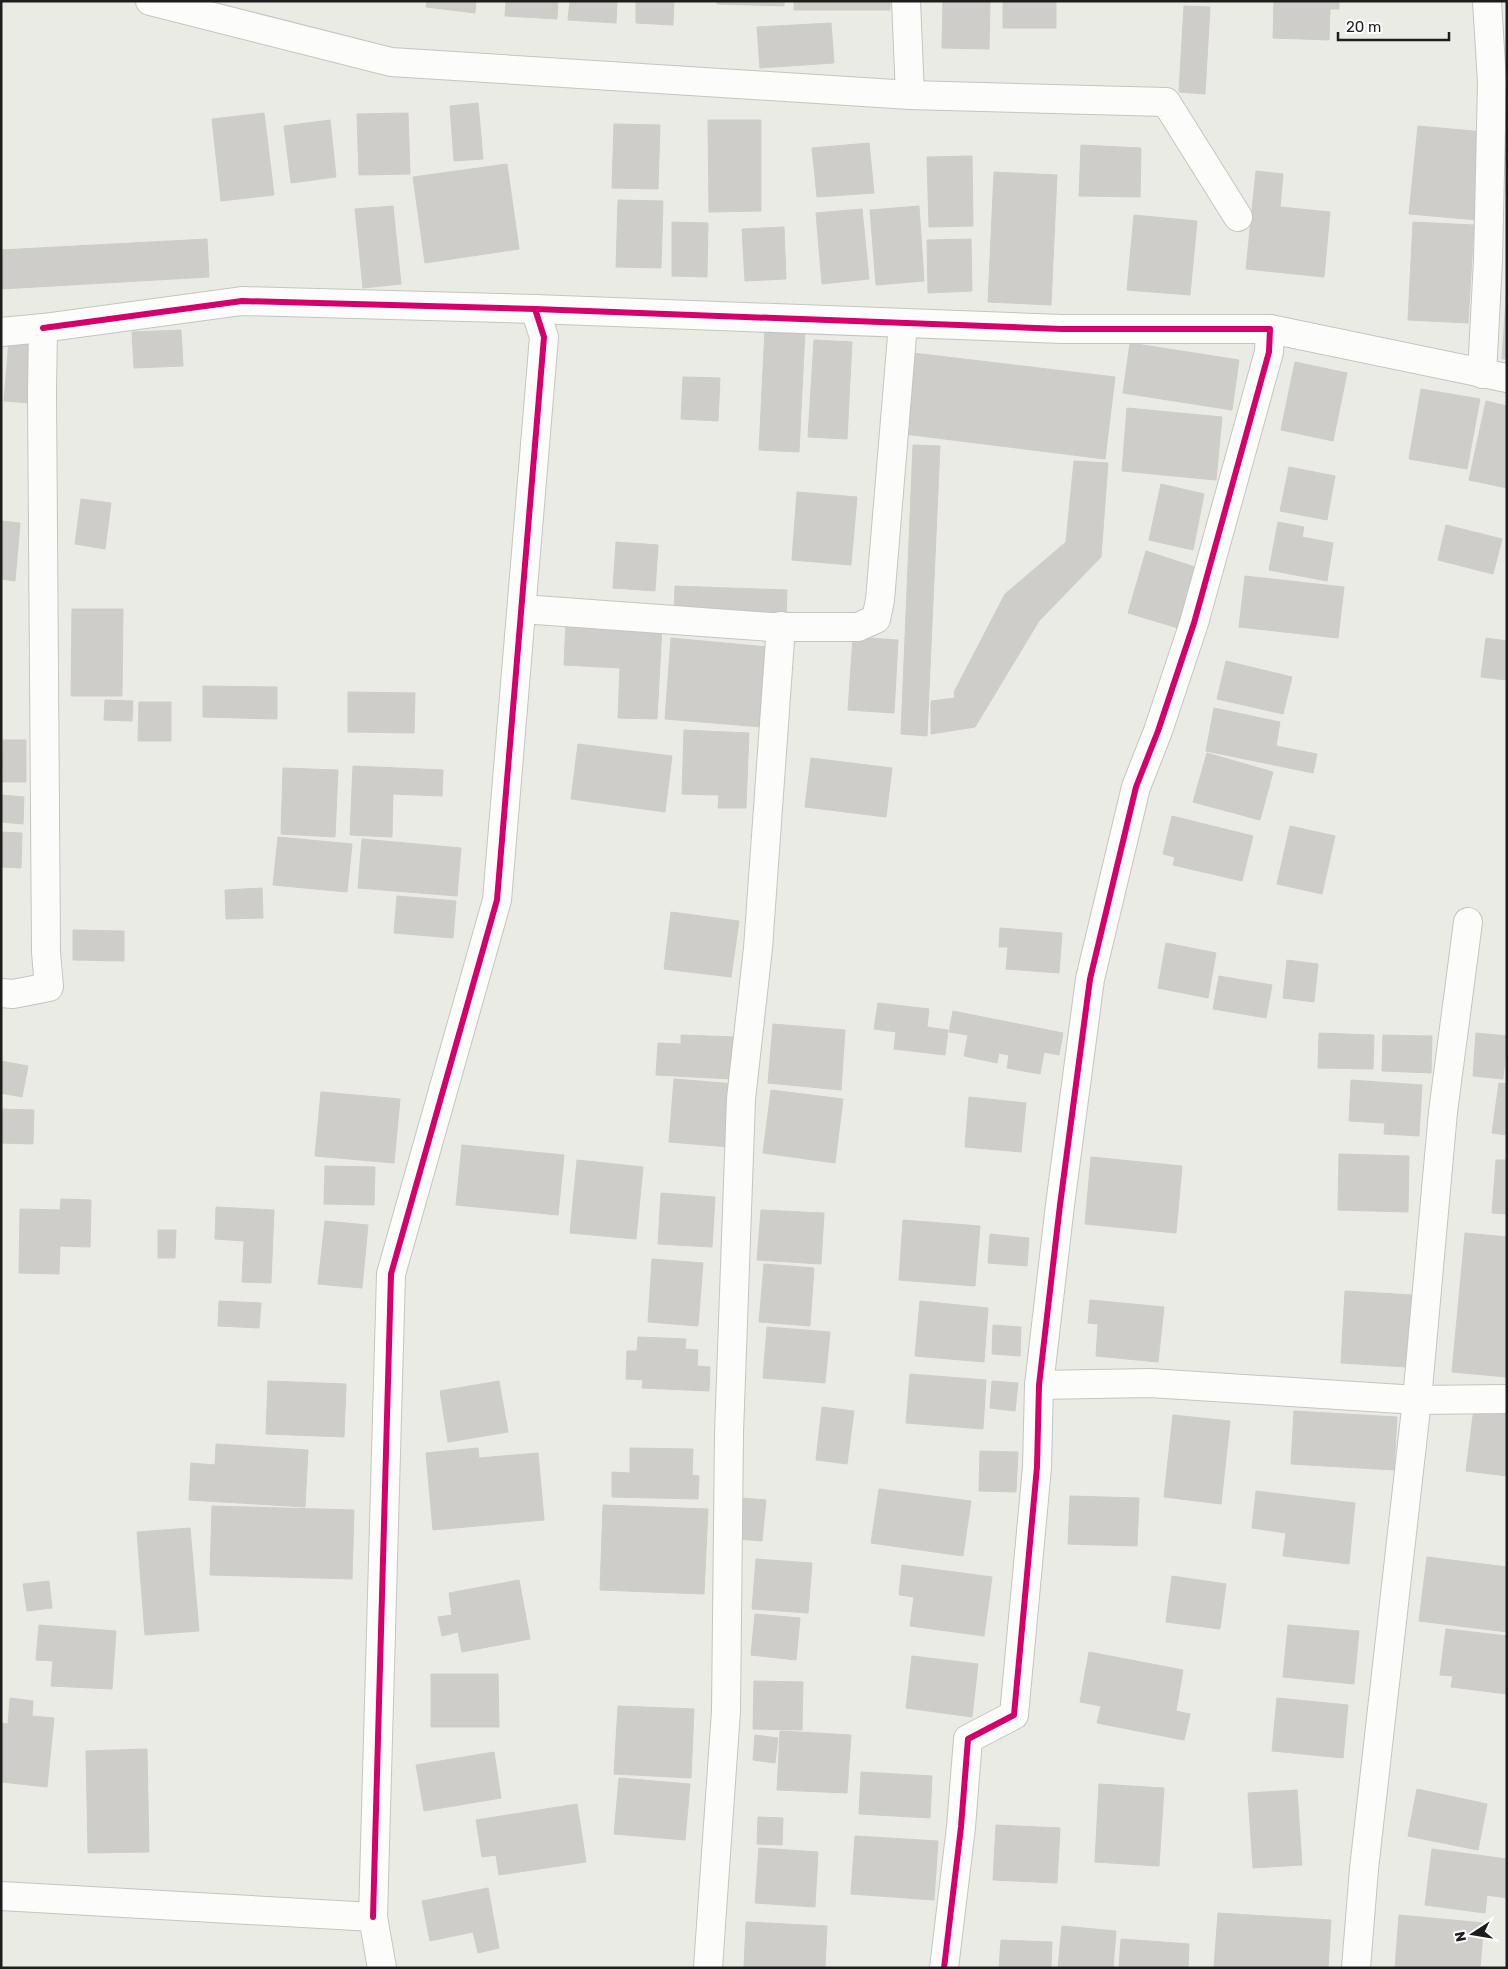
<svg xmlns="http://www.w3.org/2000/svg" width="1508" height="1969" font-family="Rubik,sans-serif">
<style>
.building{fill:#cecdc9;stroke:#cfcdc7}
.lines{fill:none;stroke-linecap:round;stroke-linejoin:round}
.street-casing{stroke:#c4c4c2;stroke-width:30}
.street{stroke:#fcfcfb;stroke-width:28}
.cycleway-casing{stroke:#fff;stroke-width:9}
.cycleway{stroke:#d6006c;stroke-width:6}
</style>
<rect width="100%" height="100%" fill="#ebebe6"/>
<!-- building -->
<g class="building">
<polygon points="427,1 476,1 475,13 426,7"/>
<polygon points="506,1 558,1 557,19 505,16"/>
<polygon points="570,1 617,1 616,23 568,20"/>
<polygon points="636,1 674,1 673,25 636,23"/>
<polygon points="717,1 784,1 784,6 717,4"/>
<rect x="794" y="1" width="96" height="9"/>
<polygon points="943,1 990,1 989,49 942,48"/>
<rect x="1003" y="1" width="53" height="27"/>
<polygon points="1274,1 1339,1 1339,9 1330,9 1329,40 1273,38"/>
<polygon points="1184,6 1210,7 1205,94 1179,92"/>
<polygon points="831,23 834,63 760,68 757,27"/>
<polygon points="478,103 483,159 454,161 450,106"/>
<polygon points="1496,109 1507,109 1507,161 1497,162"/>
<polygon points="264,113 274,195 221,201 212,119"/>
<polygon points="408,113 410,174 359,175 357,114"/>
<polygon points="330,120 336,177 291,183 284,126"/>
<polygon points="708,120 761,120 761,211 709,212"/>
<polygon points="614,124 660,125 658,189 612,188"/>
<polygon points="1418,126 1485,132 1478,220 1409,214"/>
<polygon points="869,143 874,193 817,197 812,148"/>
<polygon points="1081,145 1141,148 1140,197 1079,196"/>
<polygon points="972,156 973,226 929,227 927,157"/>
<polygon points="507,164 519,249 425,263 413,177"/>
<polygon points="1256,171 1283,174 1280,207 1330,212 1324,277 1246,269"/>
<polygon points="994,172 1057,175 1051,305 988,302"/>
<polygon points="618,200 663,201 661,268 616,267"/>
<polygon points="393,206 401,284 363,288 355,209"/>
<polygon points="919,206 924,281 876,285 870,210"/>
<polygon points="862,209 869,279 822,284 816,213"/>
<polygon points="1134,215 1197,221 1190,295 1127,290"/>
<polygon points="672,222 708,223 707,277 672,276"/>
<polygon points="1413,222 1474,225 1468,323 1408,320"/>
<polygon points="784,227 786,279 745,281 742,229"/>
<polygon points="207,239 209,277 1,289 1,250"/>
<polygon points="971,239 972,291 928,293 927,240"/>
<polygon points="1507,284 1507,359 1502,359"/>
<polygon points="765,329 805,331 799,452 759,450"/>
<polygon points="181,330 183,366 134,368 132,332"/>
<polygon points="9,340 34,342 30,403 4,401"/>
<polygon points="814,340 852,342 847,439 808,437"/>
<polygon points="1130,343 1239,360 1232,410 1123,393"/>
<polygon points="913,353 1115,377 1105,459 904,434"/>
<polygon points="1295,362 1347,373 1333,441 1281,430"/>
<polygon points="683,377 720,378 718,421 681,419"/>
<polygon points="1421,389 1480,399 1467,469 1409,459"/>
<polygon points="1486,401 1507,406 1507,488 1469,480"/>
<polygon points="1127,408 1222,417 1216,480 1122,471"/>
<polygon points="913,445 940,446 927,736 901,734"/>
<polygon points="1074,461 1108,463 1101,557 1039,621 975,727 931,734 931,701 955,698 954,692 1005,594 1066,542"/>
<polygon points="1289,467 1335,476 1327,520 1280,511"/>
<polygon points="1161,484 1204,494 1193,550 1149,540"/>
<polygon points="797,492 857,497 851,565 792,560"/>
<polygon points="81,499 111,503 105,549 75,544"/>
<polygon points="1,521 20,523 15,581 1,579"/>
<polygon points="1278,522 1304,527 1302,537 1333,543 1327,581 1269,570"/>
<polygon points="1446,525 1502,539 1493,574 1438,560"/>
<polygon points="616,542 658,545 655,591 613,588"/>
<polygon points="1146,551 1195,567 1178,628 1128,613"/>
<polygon points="1245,576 1344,587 1338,638 1239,627"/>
<polygon points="675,586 787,590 786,619 674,614"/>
<polygon points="72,609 123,609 122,696 71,696"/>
<polygon points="566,622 662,627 657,719 618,718 620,668 564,665"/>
<polygon points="853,637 898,640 894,713 848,710"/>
<polygon points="671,638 768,647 762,727 665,719"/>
<polygon points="1486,638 1507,641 1506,680 1481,677"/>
<polygon points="1226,661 1292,677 1283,714 1217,699"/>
<polygon points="203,686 277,687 277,719 203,717"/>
<polygon points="348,692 415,693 414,733 348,732"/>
<polygon points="105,700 133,701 132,721 104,720"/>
<polygon points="139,702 171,702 171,741 138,741"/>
<polygon points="1214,708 1280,722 1276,746 1317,754 1313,773 1206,751"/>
<polygon points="684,730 749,733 746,808 718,808 719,795 682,794"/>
<polygon points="3,740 26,740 26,782 2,782"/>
<polygon points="578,744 672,756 665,812 571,799"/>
<polygon points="1207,753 1273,772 1260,820 1193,802"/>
<polygon points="811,758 892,768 886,817 805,807"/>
<polygon points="353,766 443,770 442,796 393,794 392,837 350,835"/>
<polygon points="283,768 338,770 335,837 281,834"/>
<polygon points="1,795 24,797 23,824 1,822"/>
<polygon points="1172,816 1253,836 1242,881 1173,865 1175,857 1163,854"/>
<polygon points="1290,826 1335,836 1322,894 1277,884"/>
<polygon points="1,832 22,833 21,868 1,867"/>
<polygon points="278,837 352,844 347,892 273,885"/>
<polygon points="362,839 461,848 457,896 358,888"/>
<polygon points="262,888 263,918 226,919 225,890"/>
<polygon points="397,896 456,901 453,938 394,933"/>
<polygon points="671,912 739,921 731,977 664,969"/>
<polygon points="1000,928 1062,933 1059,973 1006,969 1008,947 999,947"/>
<polygon points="73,930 124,931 124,961 73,960"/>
<polygon points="1166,943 1216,953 1208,998 1158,988"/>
<polygon points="1287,960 1318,964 1314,1002 1283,998"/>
<polygon points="1219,976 1272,985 1266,1018 1213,1009"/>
<polygon points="878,1003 929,1009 927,1027 948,1030 945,1055 894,1049 896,1032 874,1029"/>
<polygon points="953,1011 1063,1033 1059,1055 1044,1052 1040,1074 1007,1068 1009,1055 999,1053 997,1063 964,1056 968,1035 949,1032"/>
<polygon points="773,1024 845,1030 841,1090 768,1083"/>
<polygon points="1319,1033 1374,1035 1373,1069 1318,1068"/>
<polygon points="1476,1033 1507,1036 1503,1079 1473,1076"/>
<polygon points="681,1035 735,1037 732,1079 656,1075 658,1043 681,1044"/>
<polygon points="1383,1035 1432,1036 1431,1073 1382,1071"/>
<polygon points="1,1061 28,1066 22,1097 1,1093"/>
<polygon points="674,1079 735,1084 730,1147 669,1142"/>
<polygon points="1351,1080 1422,1085 1419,1136 1384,1134 1385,1123 1349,1121"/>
<polygon points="1499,1083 1507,1084 1507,1135 1492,1133"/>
<polygon points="771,1090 843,1099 835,1163 763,1153"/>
<polygon points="321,1092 400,1099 394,1163 315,1156"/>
<polygon points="969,1097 1026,1103 1021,1152 965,1147"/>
<polygon points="1,1109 34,1110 33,1144 1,1143"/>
<polygon points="462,1145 564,1155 558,1215 456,1205"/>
<polygon points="1339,1154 1409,1156 1408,1212 1338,1210"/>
<polygon points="1091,1157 1182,1166 1176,1233 1085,1224"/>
<polygon points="577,1160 643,1167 636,1239 570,1233"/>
<polygon points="1496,1160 1507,1160 1507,1214 1492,1213"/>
<polygon points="325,1166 375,1167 374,1205 324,1204"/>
<polygon points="661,1193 715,1197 712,1247 658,1244"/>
<polygon points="61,1199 91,1200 90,1247 60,1246 59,1274 19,1273 20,1209 60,1210"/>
<polygon points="216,1207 274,1210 271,1283 242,1282 244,1241 215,1239"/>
<polygon points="761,1210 824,1213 821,1264 757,1260"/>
<polygon points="903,1220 980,1226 975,1286 899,1280"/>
<polygon points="325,1221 368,1225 362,1288 318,1284"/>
<polygon points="158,1230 176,1230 175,1258 158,1258"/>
<polygon points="1465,1233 1507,1237 1507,1377 1452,1372"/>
<polygon points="990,1234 1029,1238 1027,1266 988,1263"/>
<polygon points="652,1259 703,1263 698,1326 648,1322"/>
<polygon points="764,1264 814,1268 810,1326 759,1322"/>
<polygon points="1345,1291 1412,1295 1407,1367 1341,1363"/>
<polygon points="1090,1300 1164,1307 1158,1362 1096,1356 1098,1324 1088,1323"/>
<polygon points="219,1301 261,1303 259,1328 218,1326"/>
<polygon points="920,1301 988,1308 984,1362 915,1356"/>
<polygon points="993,1325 1021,1327 1020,1356 992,1354"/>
<polygon points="767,1327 830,1332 825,1383 763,1378"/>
<polygon points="638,1337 686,1339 685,1349 698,1350 697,1366 710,1367 709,1391 642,1388 643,1380 626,1379 627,1351 637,1351"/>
<polygon points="910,1374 986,1380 983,1429 906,1423"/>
<polygon points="268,1381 346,1384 344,1437 266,1434"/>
<polygon points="499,1381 508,1432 448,1442 440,1391"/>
<polygon points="992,1381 1018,1383 1015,1411 990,1408"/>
<polygon points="822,1407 854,1411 847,1464 816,1460"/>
<polygon points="1474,1408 1507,1412 1507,1476 1466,1471"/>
<polygon points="1294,1411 1397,1417 1394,1470 1291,1464"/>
<polygon points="1173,1415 1230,1421 1221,1504 1164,1497"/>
<polygon points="216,1444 308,1450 305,1507 189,1500 191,1463 215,1465"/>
<polygon points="478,1448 479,1458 538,1453 544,1520 433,1530 426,1453"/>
<polygon points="630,1448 693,1449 692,1475 699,1476 698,1499 612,1497 612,1472 630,1473"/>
<polygon points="980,1451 1018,1452 1016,1492 979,1491"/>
<polygon points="879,1489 971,1501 963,1556 871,1543"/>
<polygon points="1256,1491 1355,1503 1349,1564 1283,1556 1286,1533 1252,1528"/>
<polygon points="1070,1496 1139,1498 1137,1546 1068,1544"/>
<polygon points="741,1498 766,1500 762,1541 738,1539"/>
<polygon points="603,1505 708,1509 704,1594 600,1590"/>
<polygon points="212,1506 354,1510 352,1579 210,1575"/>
<polygon points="190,1528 199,1631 145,1635 137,1532"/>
<polygon points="1427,1557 1507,1567 1507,1632 1419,1621"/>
<polygon points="756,1559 812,1563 808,1613 752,1609"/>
<polygon points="902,1565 992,1577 984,1636 910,1626 914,1597 899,1595"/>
<polygon points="1172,1576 1226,1584 1220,1629 1166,1622"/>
<polygon points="519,1580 530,1639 462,1652 458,1632 442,1636 438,1617 452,1615 449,1593"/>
<polygon points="49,1581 52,1608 27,1611 23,1584"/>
<polygon points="755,1614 800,1618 796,1660 751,1655"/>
<polygon points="39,1625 116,1631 112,1689 51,1686 53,1661 36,1660"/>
<polygon points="1288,1625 1359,1631 1354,1684 1283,1677"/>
<polygon points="1446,1629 1507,1636 1507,1694 1451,1687 1453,1676 1440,1675"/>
<polygon points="1089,1652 1183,1670 1176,1711 1190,1714 1184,1740 1097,1723 1101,1706 1080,1702"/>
<polygon points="912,1656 978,1664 972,1717 906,1708"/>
<polygon points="431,1674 498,1674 499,1727 431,1727"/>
<polygon points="754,1681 803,1682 802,1730 753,1729"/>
<polygon points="10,1698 33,1701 32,1716 54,1718 47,1787 1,1782 1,1723 8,1724"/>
<polygon points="1277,1698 1348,1705 1343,1758 1272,1751"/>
<polygon points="618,1706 694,1709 691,1778 614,1774"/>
<polygon points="780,1731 851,1735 847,1793 777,1790"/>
<polygon points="755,1735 778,1738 775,1763 753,1760"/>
<polygon points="147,1749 149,1852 88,1853 86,1751"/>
<polygon points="494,1752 501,1798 424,1811 416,1765"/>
<polygon points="861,1772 932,1776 930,1818 859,1814"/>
<polygon points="619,1778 690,1784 685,1840 614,1834"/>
<polygon points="1099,1784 1164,1788 1159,1866 1095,1862"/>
<polygon points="1417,1789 1487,1804 1478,1850 1408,1836"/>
<polygon points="1297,1790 1302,1865 1253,1868 1248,1793"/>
<polygon points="577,1804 586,1862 499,1875 496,1855 482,1857 476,1820"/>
<polygon points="758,1817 783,1818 782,1845 757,1844"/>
<polygon points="996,1825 1060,1828 1057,1883 993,1880"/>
<polygon points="855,1836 938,1841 934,1900 851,1894"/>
<polygon points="759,1848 818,1852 815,1907 755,1903"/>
<polygon points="1432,1849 1507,1859 1507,1898 1487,1895 1485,1913 1425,1905"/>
<polygon points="488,1888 499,1948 478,1953 473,1932 430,1941 422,1901"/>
<polygon points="1218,1913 1331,1920 1328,1968 1214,1968"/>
<polygon points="1399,1915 1484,1923 1480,1968 1395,1968"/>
<polygon points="746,1922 827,1926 825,1968 744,1968"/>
<polygon points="1062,1926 1116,1931 1113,1968 1058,1968"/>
<polygon points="1121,1939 1189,1944 1188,1968 1119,1968"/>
<polygon points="1001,1940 1052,1942 1051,1968 999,1968"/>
</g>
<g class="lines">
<defs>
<g id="street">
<polyline points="150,1 391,62 910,95 1166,102 1238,217"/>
<polyline points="906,1 910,95"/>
<polyline points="535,309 1062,329 1270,329 1269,352 1194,623 1158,731 1136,787 1090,979 1060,1205 1039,1385 1037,1467 1014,1715 968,1739 961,1827 944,1968"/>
<polyline points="43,328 242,301 535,309 544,337 497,900 391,1274 373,1917"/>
<polyline points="1270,329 1507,378"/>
<polyline points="1,332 43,328 42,391 46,952 49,987 13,994 1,993"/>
<polyline points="1482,374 1488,260 1492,82 1487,1"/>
<polyline points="522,609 771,627 858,627 876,619 880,600 903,324"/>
<polyline points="1039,1385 1150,1383 1417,1400 1507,1399"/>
<polyline points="1,1896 373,1917 382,1968"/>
<polyline points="708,1968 726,1711 729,1433 741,1099 758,948 781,626"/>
<polyline points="1356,1968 1364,1869 1417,1400 1443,1112 1468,922"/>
</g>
</defs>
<!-- street casing -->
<use href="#street" class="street-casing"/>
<!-- street -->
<use href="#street" class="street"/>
<defs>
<g id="cycleway">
<polyline points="535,309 1062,329 1270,329 1269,352 1194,623 1158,731 1136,787 1090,979 1060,1205 1039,1385 1037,1467 1014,1715 968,1739 961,1827 944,1968"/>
<polyline points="43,328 242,301 535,309 544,337 497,900 391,1274 373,1917"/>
</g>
</defs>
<!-- cycleway casing -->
<use href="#cycleway" class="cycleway-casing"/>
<!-- cycleway -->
<use href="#cycleway" class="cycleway"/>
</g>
<!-- border -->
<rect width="1508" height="1969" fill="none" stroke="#1d1d1d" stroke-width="5"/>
<!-- north arrow -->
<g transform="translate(1473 1934) rotate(258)" stroke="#ffffff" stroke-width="4" paint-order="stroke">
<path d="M0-4L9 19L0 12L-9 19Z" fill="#1d1d1d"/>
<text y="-8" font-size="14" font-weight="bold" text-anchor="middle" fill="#1d1d1d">N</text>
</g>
<!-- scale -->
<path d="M1338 32v8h111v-8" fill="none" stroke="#1d1d1d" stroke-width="2.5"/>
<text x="1346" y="32" font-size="15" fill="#1d1d1d" stroke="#ffffff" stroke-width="4" paint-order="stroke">20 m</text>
</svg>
